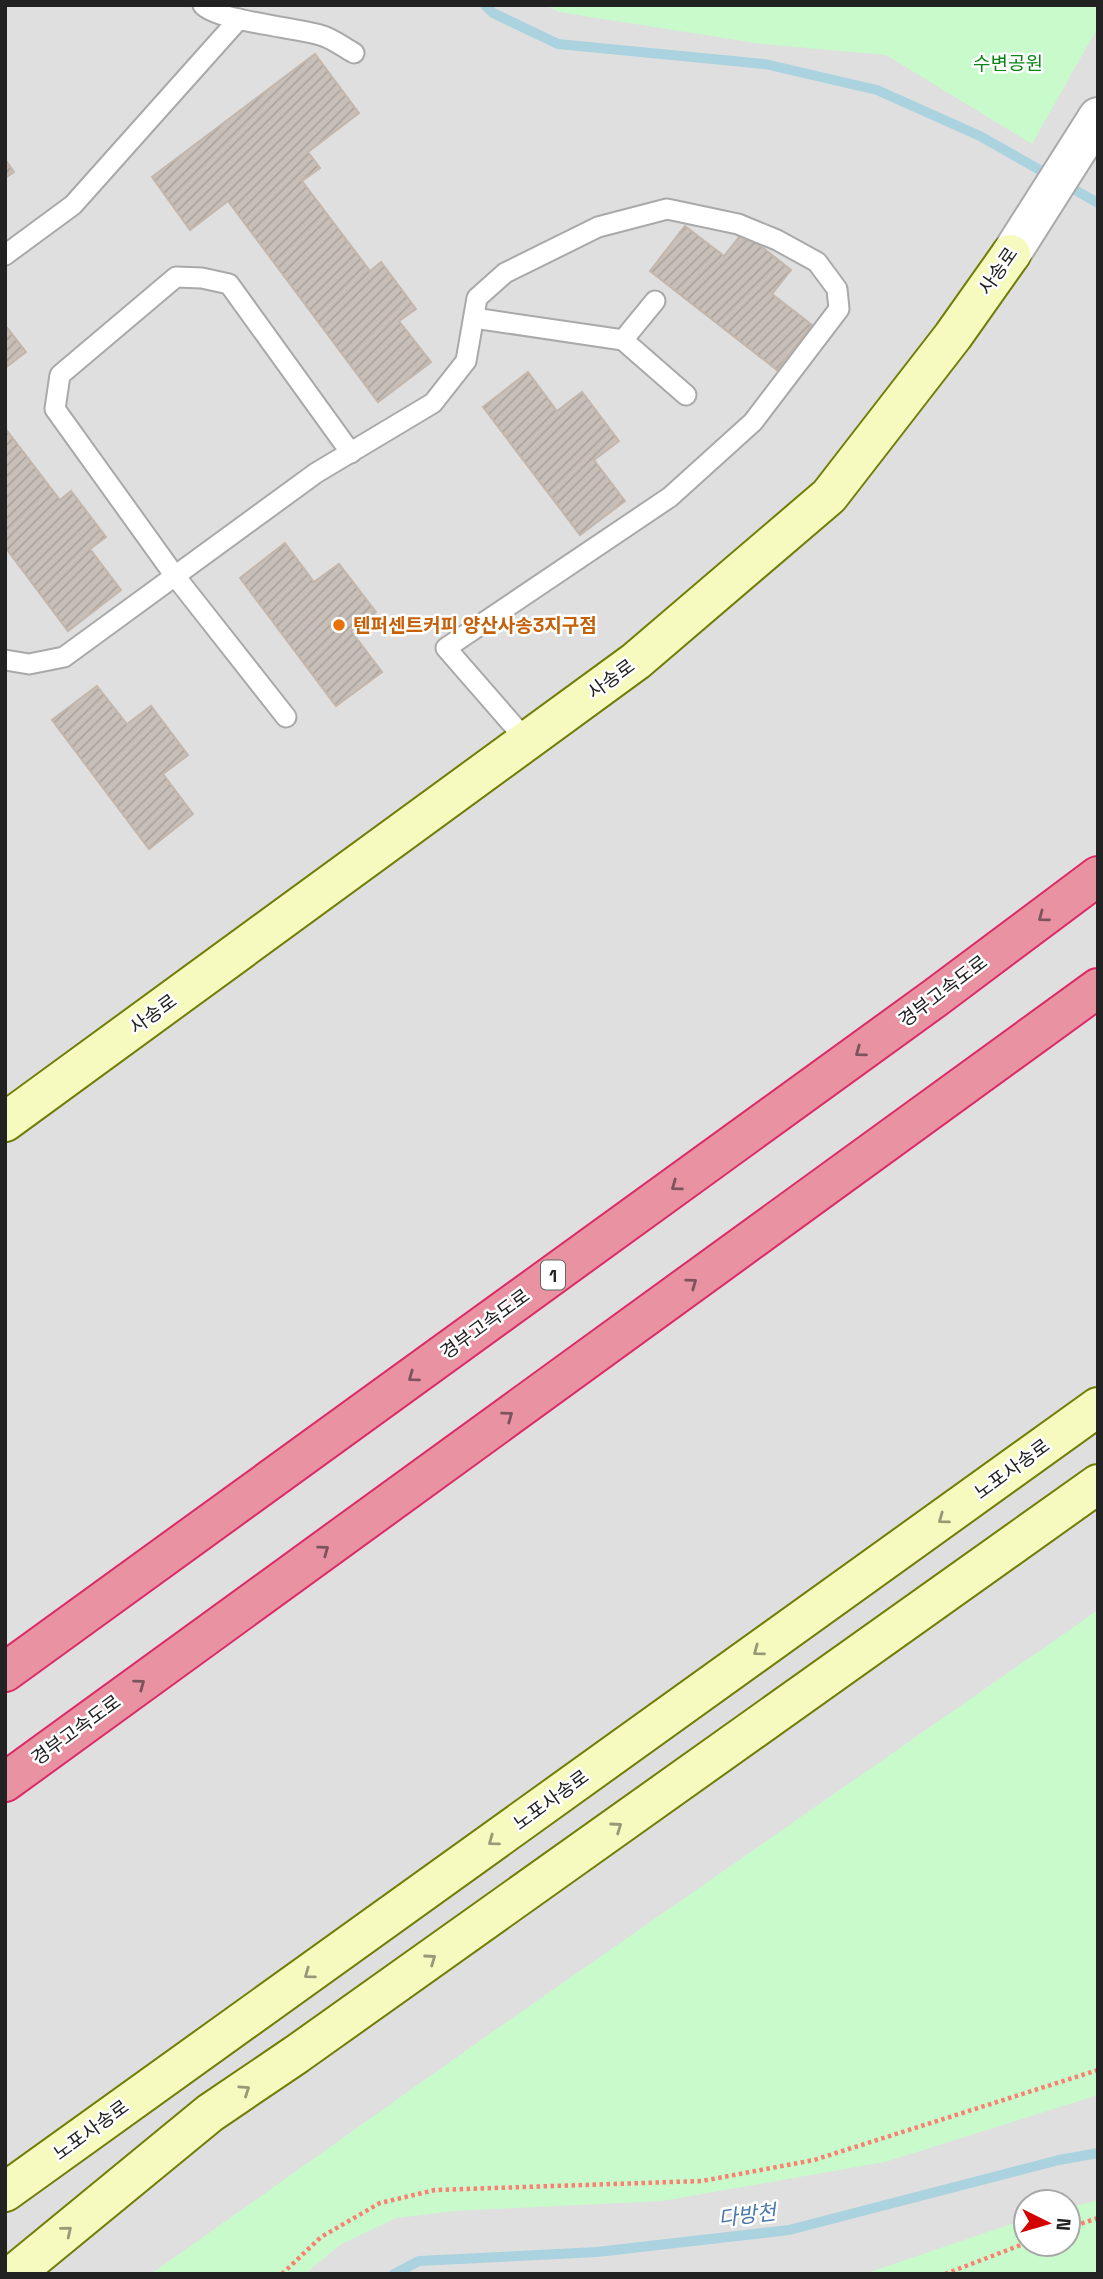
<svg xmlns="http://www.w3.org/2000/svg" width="1103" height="2279" font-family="'Space Grotesk','Noto Sans KR',sans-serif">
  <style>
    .residential { fill: #e0dfdf; fill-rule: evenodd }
    .park { fill: #c8facc }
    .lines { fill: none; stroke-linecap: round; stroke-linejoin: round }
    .stream { stroke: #aad3df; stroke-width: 10 }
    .building { fill: url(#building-hatch); stroke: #c4b6ab; stroke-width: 2 }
    .service-casing { stroke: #a9a9a9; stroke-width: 23 }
    .minor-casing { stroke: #a9a9a9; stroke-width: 42 }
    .secondary-casing { stroke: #707d05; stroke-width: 42 }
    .motorway-casing { stroke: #dc2a67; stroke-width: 42 }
    .path { stroke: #fa8072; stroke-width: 4.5; stroke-dasharray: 3.5 3.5; stroke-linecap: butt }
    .service { stroke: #fff; stroke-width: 19 }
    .minor { stroke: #fff; stroke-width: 38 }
    .secondary { stroke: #f7fabf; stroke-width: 38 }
    .motorway { stroke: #e892a2; stroke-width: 38 }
    .oneway { stroke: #7b545c }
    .oneway2 { stroke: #979978 }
    .food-dot { fill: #e8710a; stroke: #fff; stroke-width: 2.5 }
    .labels { text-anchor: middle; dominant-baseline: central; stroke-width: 5; stroke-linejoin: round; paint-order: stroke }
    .shield { fill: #fff; stroke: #646464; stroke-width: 2 }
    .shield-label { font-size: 18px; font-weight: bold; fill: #222 }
    .park-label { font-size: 19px; fill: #0c8416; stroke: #fff }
    .street-label { font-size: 19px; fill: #222; stroke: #fff }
    .food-label { font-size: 19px; font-weight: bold; fill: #c56008; stroke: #fff; text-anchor: start }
    .water-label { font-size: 21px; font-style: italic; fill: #4a7aab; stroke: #fff }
  </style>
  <defs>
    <pattern id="building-hatch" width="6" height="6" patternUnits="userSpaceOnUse" patternTransform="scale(1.75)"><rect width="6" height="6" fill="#c7bfb8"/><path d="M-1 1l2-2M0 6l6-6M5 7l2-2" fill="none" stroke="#aba49e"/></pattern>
  </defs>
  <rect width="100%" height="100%" fill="#f2efe9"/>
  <!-- residential -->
  <path class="residential" d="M5,5H1098V2274H5ZM1026,2202H1068V2244H1026Z"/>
  <!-- park -->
  <g class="park">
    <polygon points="545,5 1098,5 1098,27 1032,144 886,55 762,44 559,12"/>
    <polygon points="1098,1610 1098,2095 885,2162 662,2201 454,2211 396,2218 340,2245 305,2274 151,2274 488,2035"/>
    <polygon points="1098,2200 1098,2274 864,2274 1026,2219 1026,2244 1068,2244 1068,2208"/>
  </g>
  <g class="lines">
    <!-- stream -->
    <g class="stream">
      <polyline points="485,5 493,13 558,44 765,64 877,90 980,136 1098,203"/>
      <polyline points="394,2274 419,2261 597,2252 789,2230 1059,2160 1098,2153"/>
    </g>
  </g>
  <!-- building -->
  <g class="building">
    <polygon points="315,54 359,113 308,152 320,168 302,181 370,271 381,262 416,309 399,321 431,362 378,402 228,201 190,230 152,177"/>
    <polygon points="5,159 14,172 5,178"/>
    <polygon points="685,226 724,256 743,232 791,270 772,294 812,325 777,370 650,271"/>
    <polygon points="5,325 26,352 5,368"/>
    <polygon points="528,372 557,411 582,392 619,441 594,460 625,501 580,535 483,407"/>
    <polygon points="5,428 60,500 71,491 106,537 90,549 121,590 68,631 5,547"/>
    <polygon points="285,543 314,582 339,564 376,612 351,631 382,672 336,706 240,578"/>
    <polygon points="97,686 127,724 151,706 188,755 163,774 193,814 149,849 52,720"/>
  </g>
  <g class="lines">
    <!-- service casing -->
    <g class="service-casing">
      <g id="service">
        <path d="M203,5C214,20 297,28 320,35C332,38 343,47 354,53"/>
        <polyline points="5,255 73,205 239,19"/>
        <polyline points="474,318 623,340 686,395"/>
        <polyline points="623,340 655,301"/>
        <polyline points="5,660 29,664 64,657 316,473 433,403 466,361 477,298 505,273 598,227 667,209 738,224 777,240 817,262 837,289 839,309 753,422 670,497 446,648 527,741"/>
        <polyline points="286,717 175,576 55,409 60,375 176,277 202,278 229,284 351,453"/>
      </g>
    </g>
    <!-- minor casing -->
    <g class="minor-casing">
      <polyline id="minor" points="1011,254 1098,117"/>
    </g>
    <!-- secondary casing -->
    <g class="secondary-casing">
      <g id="secondary">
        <polyline points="5,1122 636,661 829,496 953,336 1011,254"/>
        <polyline points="5,2192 1098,1407"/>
        <polyline points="14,2274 210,2113 297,2054 1098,1484"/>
      </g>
    </g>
    <!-- motorway casing -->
    <g class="motorway-casing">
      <g id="motorway">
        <polyline points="5,1672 935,998 1098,876"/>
        <polyline points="5,1782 1098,988"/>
      </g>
    </g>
    <!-- path -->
    <g class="path">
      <polyline points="1068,2228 1098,2218"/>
      <polyline points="282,2274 321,2237 380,2203 435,2190 702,2181 814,2160 1098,2070"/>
      <polyline points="945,2274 1026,2243"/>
    </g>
    <!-- service -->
    <use href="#service" class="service"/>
    <!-- minor -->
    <use href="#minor" class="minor"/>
    <!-- secondary -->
    <use href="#secondary" class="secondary"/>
    <!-- motorway -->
    <use href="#motorway" class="motorway"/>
  </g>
  <!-- one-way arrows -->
  <defs><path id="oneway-chevron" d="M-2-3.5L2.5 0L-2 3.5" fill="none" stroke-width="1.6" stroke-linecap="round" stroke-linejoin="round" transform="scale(1.75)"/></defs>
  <g class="oneway">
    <use href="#oneway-chevron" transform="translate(1043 917) rotate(143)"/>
    <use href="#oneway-chevron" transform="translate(860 1052) rotate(144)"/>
    <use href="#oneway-chevron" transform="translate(676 1186) rotate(144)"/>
    <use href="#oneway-chevron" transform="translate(692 1283) rotate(-36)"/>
    <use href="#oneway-chevron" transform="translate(413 1377) rotate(144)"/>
    <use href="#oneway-chevron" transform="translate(508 1416) rotate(-36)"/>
    <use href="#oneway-chevron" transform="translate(324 1550) rotate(-36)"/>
    <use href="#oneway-chevron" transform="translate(140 1684) rotate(-36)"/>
  </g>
  <g class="oneway2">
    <use href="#oneway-chevron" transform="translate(943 1519) rotate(144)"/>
    <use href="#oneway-chevron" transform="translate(758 1651) rotate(144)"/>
    <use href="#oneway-chevron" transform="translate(617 1827) rotate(-35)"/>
    <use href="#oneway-chevron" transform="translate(493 1841) rotate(144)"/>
    <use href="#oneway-chevron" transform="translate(431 1959) rotate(-35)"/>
    <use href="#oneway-chevron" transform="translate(309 1974) rotate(144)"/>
    <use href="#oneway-chevron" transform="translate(245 2090) rotate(-34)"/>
    <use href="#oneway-chevron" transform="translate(67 2231) rotate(-39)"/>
  </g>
  <!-- markers -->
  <circle class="food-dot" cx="339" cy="625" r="7"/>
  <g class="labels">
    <!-- shield labels -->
    <rect class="shield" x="541" y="1260.5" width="24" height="29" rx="5"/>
    <g class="shield-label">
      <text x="553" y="1275">1</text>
    </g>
    <!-- park labels -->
    <g class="park-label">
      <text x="1008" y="63">수변공원</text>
    </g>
    <!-- street labels -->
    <g class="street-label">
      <text transform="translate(998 271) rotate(-55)">사송로</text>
      <text transform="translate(611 679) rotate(-36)">사송로</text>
      <text transform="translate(943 991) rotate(-37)">경부고속도로</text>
      <text transform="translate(153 1014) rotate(-36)">사송로</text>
      <text transform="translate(485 1324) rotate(-36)">경부고속도로</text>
      <text transform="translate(1012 1469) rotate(-36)">노포사송로</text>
      <text transform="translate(76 1730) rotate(-36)">경부고속도로</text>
      <text transform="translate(551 1800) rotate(-36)">노포사송로</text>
      <text transform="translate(91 2130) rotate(-36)">노포사송로</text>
    </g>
    <!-- food labels -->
    <g class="food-label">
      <text x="353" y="625">텐퍼센트커피 양산사송3지구점</text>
    </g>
    <!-- water labels -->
    <g class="water-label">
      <text transform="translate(747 2215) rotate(-7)">다방천</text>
    </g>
  </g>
  <!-- border -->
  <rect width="1103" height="2279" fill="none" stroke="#222222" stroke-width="14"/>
  <!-- north arrow -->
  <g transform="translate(1047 2223) rotate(95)"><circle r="33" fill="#ffffff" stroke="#a7a7a7" stroke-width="2"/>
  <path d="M0-5L12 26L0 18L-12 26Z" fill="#d40000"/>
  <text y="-10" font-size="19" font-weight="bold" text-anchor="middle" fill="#222222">N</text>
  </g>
</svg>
